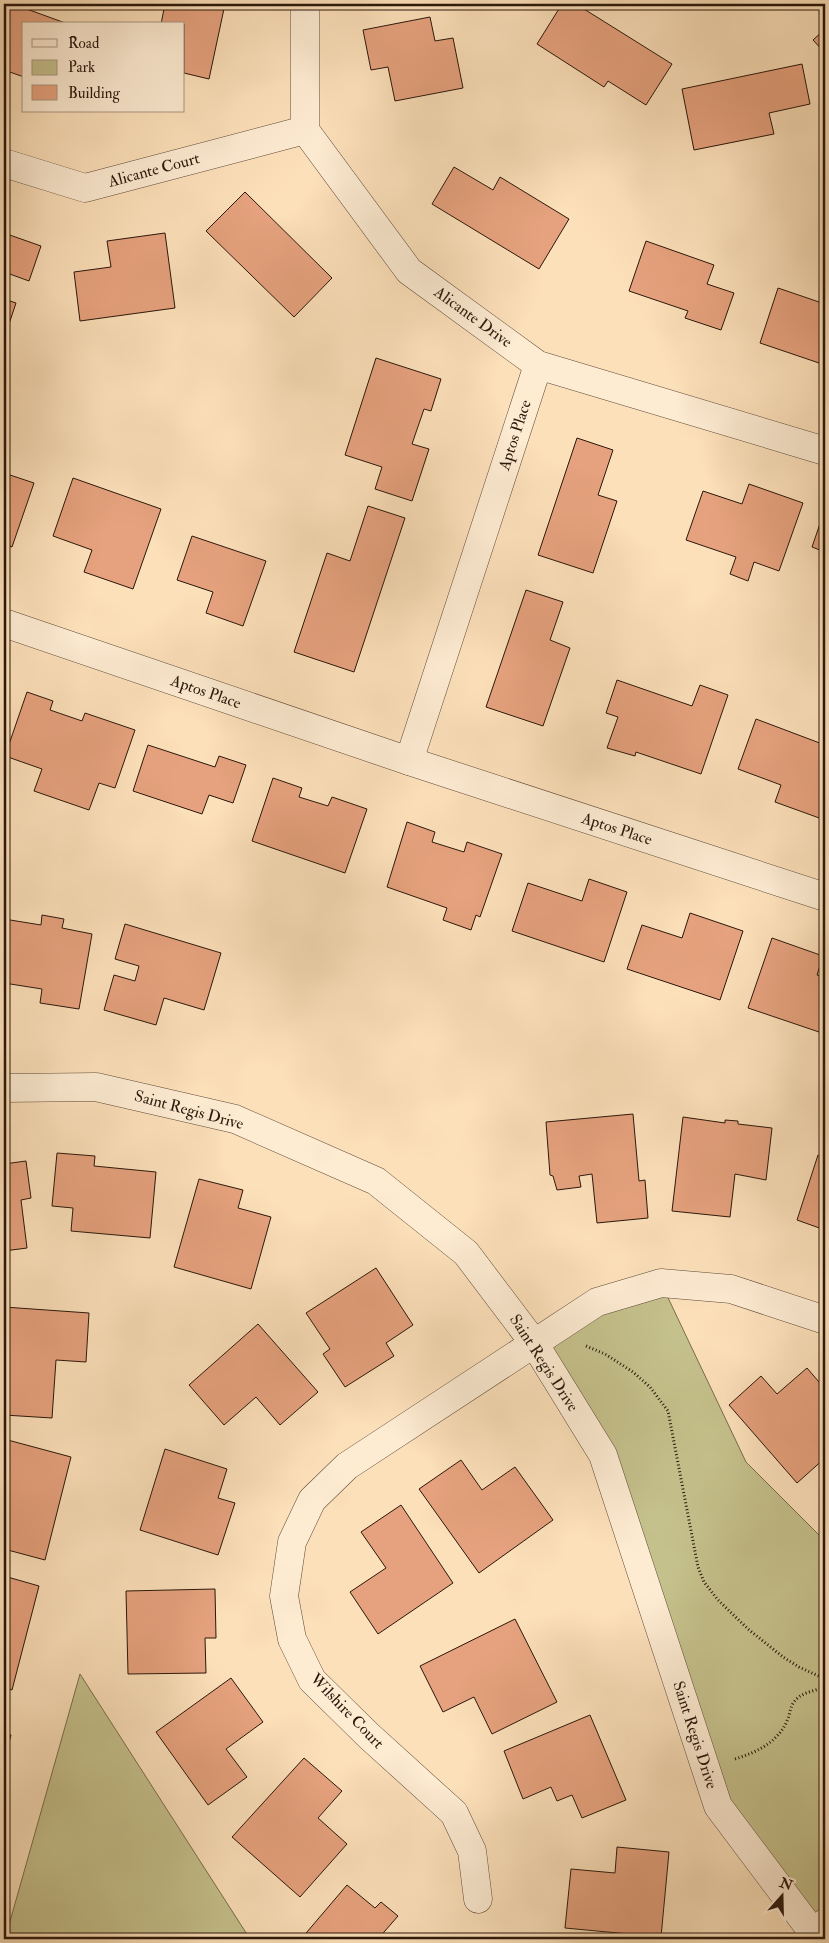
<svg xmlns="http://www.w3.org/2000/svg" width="829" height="1943" font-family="'IM FELL Double Pica',serif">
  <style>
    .green { fill: #c5c18c; stroke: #786c4c }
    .building { fill: #e6a27e; stroke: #2a170b }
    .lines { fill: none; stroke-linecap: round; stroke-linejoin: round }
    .minor-casing { stroke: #5e4937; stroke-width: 29 }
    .tertiary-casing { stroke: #5e4937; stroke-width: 29 }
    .path { stroke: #2a170b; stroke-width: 3; stroke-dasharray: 1 2.5; stroke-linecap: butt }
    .minor { stroke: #fdebd2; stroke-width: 28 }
    .tertiary { stroke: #fdebd2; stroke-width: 28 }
    .labels { text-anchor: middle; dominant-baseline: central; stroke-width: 4; stroke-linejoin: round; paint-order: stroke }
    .street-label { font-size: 16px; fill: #2a170b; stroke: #fdebd2 }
  </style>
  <rect width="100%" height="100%" fill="#fce0ba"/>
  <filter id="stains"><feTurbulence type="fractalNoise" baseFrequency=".004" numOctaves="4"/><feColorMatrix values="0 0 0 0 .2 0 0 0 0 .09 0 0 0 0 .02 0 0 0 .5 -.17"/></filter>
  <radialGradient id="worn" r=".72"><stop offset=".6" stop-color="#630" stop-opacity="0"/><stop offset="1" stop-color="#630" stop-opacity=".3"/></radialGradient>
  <!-- green -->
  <g class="green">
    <polygon points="661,1283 746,1462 825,1541 825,1923 814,1934 718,1806 603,1455 534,1343"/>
    <polygon points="80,1674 250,1939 5,1939"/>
  </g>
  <!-- building -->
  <g class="building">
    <polygon points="4,4 13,4 68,24 24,24 24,77 4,70"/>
    <polygon points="165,4 225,4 209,79 184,73 184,24 161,24"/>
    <polygon points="562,4 576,4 672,64 646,105 608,81 604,87 537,44"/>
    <polygon points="430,17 435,41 453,38 463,88 395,101 388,67 371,70 363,30"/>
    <polygon points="825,29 825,53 813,40"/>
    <polygon points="802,64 810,104 769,113 774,134 694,150 682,89"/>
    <polygon points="454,167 493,190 500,177 569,219 539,269 432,204"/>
    <polygon points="245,192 332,278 294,317 206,231"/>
    <polygon points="4,233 41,246 29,281 7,273 4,283"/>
    <polygon points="165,233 175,308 80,321 74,272 111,267 107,241"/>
    <polygon points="646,241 714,265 707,284 734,293 721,330 685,318 688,311 629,291"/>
    <polygon points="778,288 825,304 825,365 760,343"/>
    <polygon points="4,299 16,303 6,333 4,333"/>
    <polygon points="376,358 441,379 431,411 424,409 412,444 429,449 412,501 375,489 382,467 345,455"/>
    <polygon points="577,438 613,450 598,495 617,501 593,573 538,555"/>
    <polygon points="4,473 34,483 12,547 4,544"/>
    <polygon points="73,478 161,509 133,589 84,572 92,550 53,536"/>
    <polygon points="749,484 803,503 779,571 754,562 748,581 730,574 736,557 686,540 703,491 742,504"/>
    <polygon points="368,506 405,518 354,672 294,652 327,553 350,561"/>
    <polygon points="824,512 825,512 825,552 812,547"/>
    <polygon points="192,536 266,561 243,626 206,613 213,592 177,580"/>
    <polygon points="526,590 563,602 550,640 570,648 543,726 486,707"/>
    <polygon points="617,680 692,706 700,685 728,695 701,774 636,752 635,756 607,748 618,717 606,713"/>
    <polygon points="27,692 53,701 50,710 82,721 85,713 135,730 115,788 99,783 89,810 34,791 42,769 5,756"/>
    <polygon points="756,719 825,745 825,810 822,819 775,802 781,785 738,769"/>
    <polygon points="148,745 215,767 219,756 246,765 233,803 209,795 202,814 133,791"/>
    <polygon points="273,778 302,788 299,797 328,806 332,797 367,809 345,873 252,841"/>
    <polygon points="407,822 435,832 432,842 464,852 467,842 502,854 480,917 476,915 471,930 443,920 447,908 387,887"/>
    <polygon points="589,879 627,892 604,962 512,931 528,883 582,901"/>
    <polygon points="690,913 743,931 720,1000 627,969 642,925 682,938"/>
    <polygon points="42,915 64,919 62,928 92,934 79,1009 40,1003 42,989 4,983 4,919 41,925"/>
    <polygon points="125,924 221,953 204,1010 164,998 156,1025 104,1010 114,975 135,981 139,966 115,959"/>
    <polygon points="772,938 823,956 817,975 825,978 825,1034 748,1008"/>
    <polygon points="633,1114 639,1181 645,1180 648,1218 597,1223 592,1174 579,1176 581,1187 557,1190 553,1176 550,1175 546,1122"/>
    <polygon points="683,1117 725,1123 725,1120 738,1121 738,1124 772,1128 766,1180 735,1174 730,1217 672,1211"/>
    <polygon points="57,1153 95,1156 94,1166 156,1172 150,1238 71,1231 73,1208 52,1206"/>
    <polygon points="818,1155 825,1158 825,1230 797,1220"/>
    <polygon points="26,1161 31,1198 21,1200 27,1248 4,1251 4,1164"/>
    <polygon points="199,1179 243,1190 238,1208 271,1217 251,1289 174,1267"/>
    <polygon points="376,1268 413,1325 386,1343 394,1356 345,1387 323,1354 330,1349 306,1313"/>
    <polygon points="4,1307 89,1313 86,1362 56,1360 52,1418 4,1415"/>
    <polygon points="258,1324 318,1392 280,1425 256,1397 224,1425 189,1385"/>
    <polygon points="807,1368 825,1389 825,1440 819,1446 825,1453 825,1458 797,1483 729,1405 761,1376 777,1394"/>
    <polygon points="4,1439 71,1457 45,1560 4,1549 4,1495 7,1482 4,1481"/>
    <polygon points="165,1449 227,1469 218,1498 235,1503 218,1555 140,1530"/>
    <polygon points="461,1460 482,1490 515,1467 553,1520 479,1573 419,1489"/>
    <polygon points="401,1505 453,1583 378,1634 350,1592 386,1568 361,1532"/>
    <polygon points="4,1576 39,1586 12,1690 4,1687"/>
    <polygon points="215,1589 216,1638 205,1638 206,1673 128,1674 126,1591"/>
    <polygon points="515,1619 557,1702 492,1734 474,1697 443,1712 420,1666"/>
    <polygon points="231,1678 263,1722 226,1749 247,1777 208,1805 156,1732"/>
    <polygon points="590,1715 626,1800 582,1818 572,1795 557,1801 551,1787 523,1799 504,1751"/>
    <polygon points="4,1733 11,1735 4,1760"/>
    <polygon points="304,1758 342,1791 318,1818 347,1844 300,1897 232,1837"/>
    <polygon points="617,1847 669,1852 661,1937 565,1928 571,1869 615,1873"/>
    <polygon points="347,1885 375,1908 381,1902 398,1916 378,1939 301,1939"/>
  </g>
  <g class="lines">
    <!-- minor casing -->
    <g class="minor-casing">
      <g id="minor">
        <polyline points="305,4 305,130 409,271 538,365 825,451"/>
        <polyline points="4,163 85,188 305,130"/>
        <polyline points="4,623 409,761 825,897"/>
        <polyline points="409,761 538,365"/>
        <polyline points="4,1088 96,1087 235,1119 376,1181 466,1253 534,1343 603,1455 718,1806 814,1934"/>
        <polyline points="478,1899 472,1851 454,1813 369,1736 312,1680 292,1639 284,1596 292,1542 312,1500 347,1466 597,1302 661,1283 731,1289 825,1320"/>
      </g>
    </g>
    <!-- tertiary casing -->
    <g class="tertiary-casing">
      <polyline id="tertiary" points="807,1939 825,1923"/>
    </g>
    <!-- path -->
    <g class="path">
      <polyline points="586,1346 605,1354 633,1372 650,1387 668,1411 698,1567 704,1582 718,1600 748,1629 783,1657 799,1667 825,1679"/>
      <path d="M735,1759C757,1752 777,1743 787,1721C790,1715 790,1707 794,1702C801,1692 815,1691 825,1687"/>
    </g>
    <!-- minor -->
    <use href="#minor" class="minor"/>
    <!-- tertiary -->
    <use href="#tertiary" class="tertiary"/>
  </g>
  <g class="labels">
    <!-- street labels -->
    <g class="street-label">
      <text transform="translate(154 170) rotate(-15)">Alicante Court</text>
      <text transform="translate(473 317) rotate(36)">Alicante Drive</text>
      <text transform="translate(515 435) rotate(-72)">Aptos Place</text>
      <text transform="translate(206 692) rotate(19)">Aptos Place</text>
      <text transform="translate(617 829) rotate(18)">Aptos Place</text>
      <text transform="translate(189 1110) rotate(15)">Saint Regis Drive</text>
      <text transform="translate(544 1363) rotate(57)">Saint Regis Drive</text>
      <text transform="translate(347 1711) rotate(46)">Wilshire Court</text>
      <text transform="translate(695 1735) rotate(72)">Saint Regis Drive</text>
    </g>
  </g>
  <!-- margin -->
  <rect width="829" height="1943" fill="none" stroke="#fce0ba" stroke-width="20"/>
  <rect x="5" y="5" width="819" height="1933" fill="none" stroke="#2a170b" stroke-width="2.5"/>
  <rect x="10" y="10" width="809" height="1923" fill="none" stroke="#2a170b"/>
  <!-- legend -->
  <rect x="22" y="22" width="162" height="90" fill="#fdebd2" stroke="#a99682"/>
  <rect x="32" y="39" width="25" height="8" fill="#fdebd2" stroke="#a99682"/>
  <text x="68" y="48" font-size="15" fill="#2a170b">Road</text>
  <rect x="32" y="60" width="25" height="15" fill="#c5c18c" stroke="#a99682"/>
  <text x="68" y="72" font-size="15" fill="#2a170b">Park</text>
  <rect x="32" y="85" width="25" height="15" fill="#e6a27e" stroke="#a99682"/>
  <text x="68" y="98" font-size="15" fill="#2a170b">Building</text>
  <!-- north arrow -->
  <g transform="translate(782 1896) rotate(20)" stroke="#fdebd2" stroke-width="4" paint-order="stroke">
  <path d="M0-4L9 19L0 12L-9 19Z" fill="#2a170b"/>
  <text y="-8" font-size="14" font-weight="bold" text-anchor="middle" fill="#2a170b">N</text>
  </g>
  <rect width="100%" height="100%" filter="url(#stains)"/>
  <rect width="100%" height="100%" fill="url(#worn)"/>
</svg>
